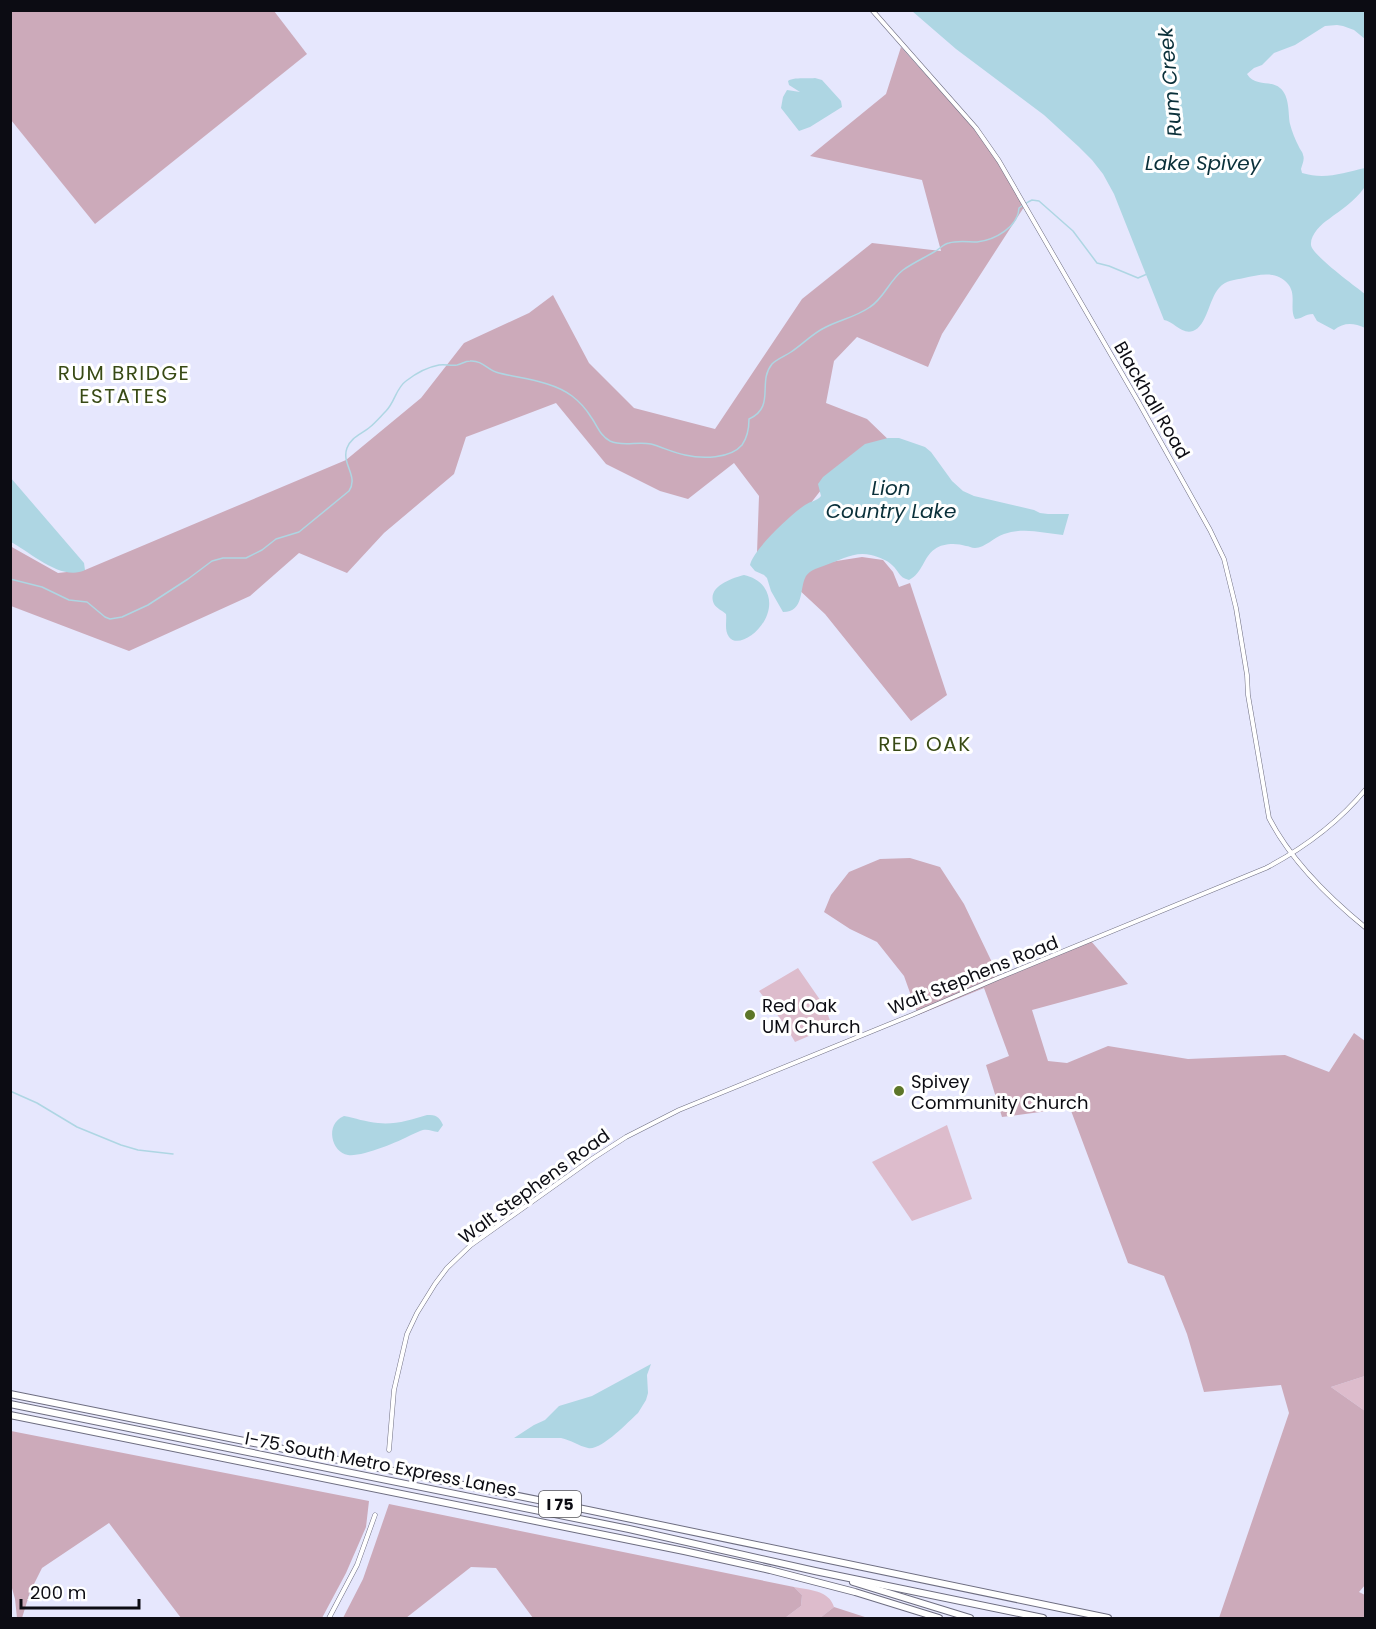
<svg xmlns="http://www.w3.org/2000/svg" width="1376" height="1629" font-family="Poppins,sans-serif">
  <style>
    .green { fill: #ddbccc }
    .forest { fill: #ccaaba }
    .water { fill: #aed6e3 }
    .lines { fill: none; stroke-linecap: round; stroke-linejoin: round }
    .stream { stroke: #aed6e3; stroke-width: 1.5 }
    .minor-casing { stroke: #6e6e81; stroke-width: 5 }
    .highway-casing { stroke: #6e6e81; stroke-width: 8 }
    .minor { stroke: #fff; stroke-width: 4 }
    .highway { stroke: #fff; stroke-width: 6 }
    .poi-dot { fill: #5d7629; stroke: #fff; stroke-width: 2 }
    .labels { text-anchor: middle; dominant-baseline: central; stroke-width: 6; stroke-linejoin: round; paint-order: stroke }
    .shield { fill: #fff; stroke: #55555a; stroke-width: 1.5 }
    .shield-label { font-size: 16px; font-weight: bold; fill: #0c0c13 }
    .street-label { font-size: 18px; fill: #0c0c13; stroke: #fff }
    .poi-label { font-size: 18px; fill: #0c0c13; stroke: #fff; text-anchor: start }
    .water-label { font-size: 20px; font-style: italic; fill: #0a303a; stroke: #fff }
    .neighbourhood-label { font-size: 20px; letter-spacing: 1.5px; fill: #384a15; stroke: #fff }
  </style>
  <rect width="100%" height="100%" fill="#e6e7fd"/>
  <!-- green -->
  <g class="green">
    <polygon points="798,968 825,1007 832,1026 795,1042 785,1025 759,991"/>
    <polygon points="947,1125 972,1199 912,1221 872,1162"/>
    <polygon points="1365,1376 1365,1411 1331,1387"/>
    <path d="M794,1587C809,1590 829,1590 834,1607L820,1618H785L801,1606L802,1595Z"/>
  </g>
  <!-- forest -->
  <g class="forest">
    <polygon points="10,11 274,11 307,54 95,224 11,120"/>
    <polygon points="901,47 978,133 1000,165 1024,207 942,334 928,367 857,337 834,361 826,403 867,419 894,445 821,490 793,526 757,553 759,496 734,463 688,499 660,491 606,464 556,403 466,437 454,474 384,533 347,573 299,553 250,596 129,651 11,606 10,546 58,573 85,570 346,460 421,398 464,343 529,313 553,295 589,363 634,408 715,429 802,299 872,243 941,251 922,180 810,156 886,94"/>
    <polygon points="862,557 883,560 893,572 899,587 910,583 947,695 911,721 825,614 796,587 811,565"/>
    <polygon points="910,858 940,867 964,904 1000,979 1091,941 1128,984 1032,1010 1048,1061 1067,1063 1108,1046 1188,1059 1285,1055 1329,1072 1354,1033 1365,1041 1365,1376 1331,1387 1365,1411 1366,1584 1359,1592 1365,1595 1365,1618 1219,1618 1289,1413 1281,1385 1204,1392 1187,1334 1164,1276 1128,1263 1070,1108 1002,1117 986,1065 1009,1056 984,988 918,1015 904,976 877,942 850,929 824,912 831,895 849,872 880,859"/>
    <polygon points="11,1431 369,1501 366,1527 346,1573 322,1618 181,1618 109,1523 42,1568 30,1592 22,1618 17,1618 15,1599 10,1581"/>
    <polygon points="389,1504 794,1587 802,1595 801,1606 785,1618 533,1618 496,1568 471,1567 406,1618 343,1618 363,1579"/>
    <polygon points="834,1607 868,1618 820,1618"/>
  </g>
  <!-- water -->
  <g class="water">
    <path d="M912,11H1365V39L1354,30L1343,26L1337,25L1325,26L1295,45L1274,53L1262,65L1254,68L1247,74C1255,87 1271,80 1280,88C1290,96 1288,114 1290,124C1292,132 1295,139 1299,147C1300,150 1303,152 1303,155C1305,159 1302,165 1301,169L1302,173C1325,180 1343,173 1365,168V186L1364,188C1354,202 1342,209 1329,219C1321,224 1310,235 1311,245C1312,255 1355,286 1365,294V328C1354,323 1344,322 1334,330L1317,321L1313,314C1305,314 1302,319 1295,319C1289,308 1297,295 1288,284C1276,270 1259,275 1244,278C1235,280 1226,280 1219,288C1209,299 1207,326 1193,331C1182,335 1173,321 1164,320L1114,194L1103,174L1092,160L1079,147L1044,115L956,49Z"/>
    <path d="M815,78L822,80L841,101L842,107L810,127L799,131L781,108L783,97L787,90L800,92L789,85L788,81C793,77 807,79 815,78Z"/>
    <path d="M888,438H899L925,447L931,452L952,481L963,491L974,496L1034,510L1040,513L1048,514H1069L1063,535C1043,533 1024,527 1004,534C994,537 985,548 975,548C971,548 969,546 966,546C957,543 943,543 935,549C923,557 923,573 909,580C898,577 900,572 892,565C887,560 879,557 871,555C854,551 841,560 826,565C819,568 811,569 806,576C799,588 805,612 783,612L771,591L767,578L764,575L755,571L750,565C753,550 791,514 805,505C811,501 817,501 821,496L818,484L823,477L865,444Z"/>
    <path d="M10,477L84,563L85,570C62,582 30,552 11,542Z"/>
    <path d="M744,575C752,577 759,580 764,587C784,616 741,653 729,637C724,630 727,621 726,614C722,610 717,609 714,604C706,587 732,578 744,575Z"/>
    <path d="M427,1115C436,1115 439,1116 443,1125L438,1132C432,1131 426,1128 420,1131C417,1132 414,1134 411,1135C398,1142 362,1157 348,1155C332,1153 324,1124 344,1116C355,1118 366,1122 378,1123C394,1125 411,1120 427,1115Z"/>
    <path d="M651,1364L647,1375L648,1393L646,1400L638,1413C628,1422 601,1451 588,1448C579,1446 571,1440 561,1438H514L534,1425L545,1420L559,1406L592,1396Z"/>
  </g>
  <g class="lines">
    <!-- stream -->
    <g class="stream">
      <path d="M10,579L42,587L69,600L87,602L105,617L110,619L122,617L148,605L188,579L212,561L223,558H246L262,550L276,539L299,532L349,491C359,476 341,464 347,448C351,437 362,434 370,427C376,422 381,416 386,411C395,402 396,388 406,381C415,374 428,367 439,365C445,364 451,366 457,365C462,364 465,361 470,361C483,360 488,371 499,373C523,379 552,381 572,396C580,402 586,409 591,417C597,425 600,436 610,441C623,447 637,441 651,444C662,447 674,453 685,455C702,459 730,459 742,445C747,438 749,428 749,419C776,407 757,382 772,364C777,359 785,356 791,352C803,344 812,334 824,328C839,320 856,317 870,307C884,298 889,281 903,270C913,263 924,258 934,252C940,249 943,244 949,243C958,240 968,242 977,242C995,240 1018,227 1019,208L1028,202L1032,200L1039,201L1073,231L1097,263L1109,266L1138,278L1147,274"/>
      <polyline points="10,1091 37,1103 77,1127 121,1145 138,1150 173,1154"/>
    </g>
    <!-- minor casing -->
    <g class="minor-casing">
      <g id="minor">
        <path d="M872,10L976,128L999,161L1139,403L1210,530L1224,559L1236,608L1247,675L1248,695L1269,818C1291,861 1328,897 1366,928"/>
        <path d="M389,1450L394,1390L407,1334L417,1313L435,1284L447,1268L471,1245L592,1159L626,1137L679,1110L912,1015L998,978L1266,868C1304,848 1339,822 1366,789"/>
        <polyline points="329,1618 357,1565 375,1515"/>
      </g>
    </g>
    <!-- highway casing -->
    <g class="highway-casing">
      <g id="highway">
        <polyline points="10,1394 588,1510 1108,1618"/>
        <polyline points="10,1404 629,1529 815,1571 1043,1618"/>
        <polyline points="10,1415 684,1551 770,1570 855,1592 939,1618"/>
        <polyline points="853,1582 970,1618"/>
      </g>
    </g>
    <!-- minor -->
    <use href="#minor" class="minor"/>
    <!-- highway -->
    <use href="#highway" class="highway"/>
  </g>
  <!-- markers -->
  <g class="poi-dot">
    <circle cx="750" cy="1015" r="6"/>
    <circle cx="899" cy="1091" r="6"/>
  </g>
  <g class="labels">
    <!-- shield labels -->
    <rect class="shield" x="539" y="1491" width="42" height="26" rx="4.5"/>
    <g class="shield-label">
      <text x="560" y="1504">I 75</text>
    </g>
    <!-- street labels -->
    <g class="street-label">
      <text transform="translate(1152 400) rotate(60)">Blackhall Road</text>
      <text transform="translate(973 975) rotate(-22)">Walt Stephens Road</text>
      <text transform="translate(534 1186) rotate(-36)">Walt Stephens Road</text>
      <text transform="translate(381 1464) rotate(11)">I-75 South Metro Express Lanes</text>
    </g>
    <!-- poi labels -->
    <g class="poi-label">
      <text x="762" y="1005">Red Oak<tspan x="762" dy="21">UM Church</tspan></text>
      <text x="911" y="1081">Spivey<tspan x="911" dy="21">Community Church</tspan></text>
    </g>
    <!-- water labels -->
    <g class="water-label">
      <text transform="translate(1170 82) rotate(-95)">Rum Creek</text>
      <text x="1203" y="163">Lake Spivey</text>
      <text x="891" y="488">Lion<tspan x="891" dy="23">Country Lake</tspan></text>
    </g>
    <!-- neighbourhood labels -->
    <g class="neighbourhood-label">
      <text x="124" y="373">RUM BRIDGE<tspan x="124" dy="23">ESTATES</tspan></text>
      <text x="925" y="744">RED OAK</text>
    </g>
  </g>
  <!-- border -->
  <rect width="1376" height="1629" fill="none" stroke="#0c0c13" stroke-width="24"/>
  <!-- scale -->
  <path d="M21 1599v9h118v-9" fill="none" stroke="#0c0c13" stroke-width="3"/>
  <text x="30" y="1599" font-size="18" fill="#0c0c13" stroke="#ffffff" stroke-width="4.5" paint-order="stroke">200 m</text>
</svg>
